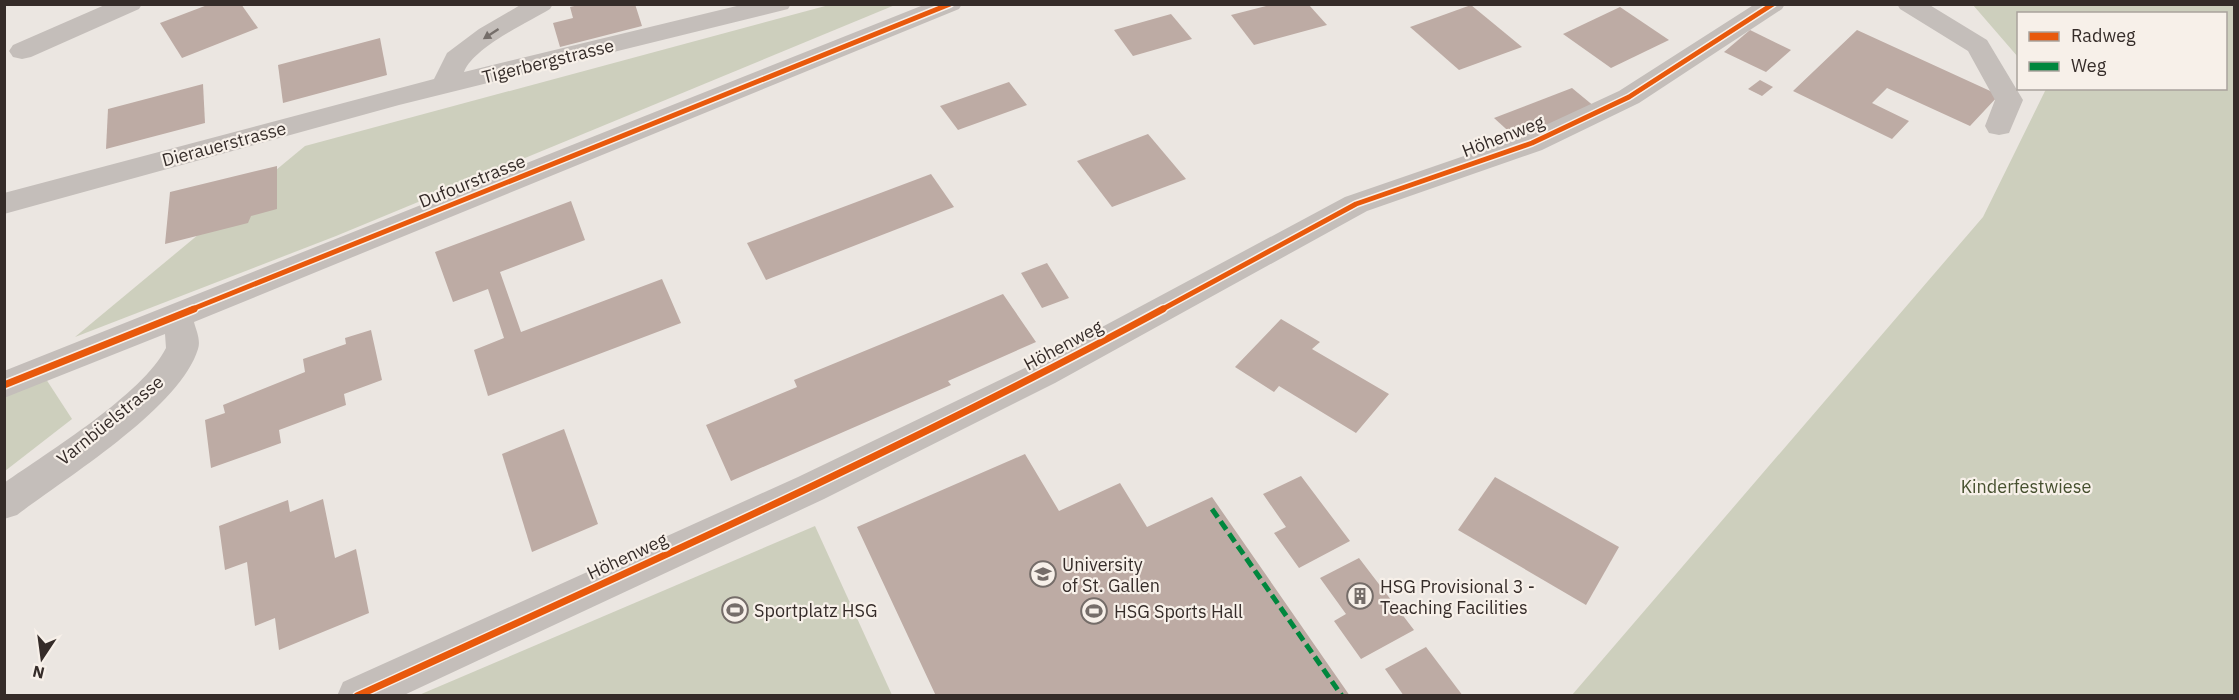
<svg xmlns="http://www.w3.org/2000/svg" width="2239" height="700" font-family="'IBM Plex Sans',sans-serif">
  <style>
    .green { fill: #cdcfbd }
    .building { fill: #bdaba4 }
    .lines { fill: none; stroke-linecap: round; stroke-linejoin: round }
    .minor { fill: #c4beba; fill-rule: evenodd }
    .quiet { stroke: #00873e; stroke-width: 5; stroke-dasharray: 10 5; stroke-linecap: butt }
    .cycleway-far1-casing { stroke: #f7f0e9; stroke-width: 8 }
    .cycleway-casing { stroke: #f7f0e9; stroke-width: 10 }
    .cycleway-far1 { stroke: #e8590c; stroke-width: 5 }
    .cycleway { stroke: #e8590c; stroke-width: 7 }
    .oneway { fill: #756e6a }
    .labels { text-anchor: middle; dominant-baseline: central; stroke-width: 4.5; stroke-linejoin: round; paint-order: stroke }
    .street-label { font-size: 18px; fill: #352c29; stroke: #f7f0e9 }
    .park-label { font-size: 18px; fill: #46502f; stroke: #f7f0e9 }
    .poi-label { font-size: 18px; fill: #352c29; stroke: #f7f0e9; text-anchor: start }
  </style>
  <rect width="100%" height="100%" fill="#ebe6e1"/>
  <!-- green -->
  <g class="green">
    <polygon points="829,5 895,5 336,236 75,337 305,146"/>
    <polygon points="1973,5 2234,5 2234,695 1572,695 1983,217 2046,89 2226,88 2226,14 2018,14 2018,57"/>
    <polygon points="44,376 72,419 5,471 5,394"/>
    <polygon points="815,526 892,695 419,695"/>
  </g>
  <!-- building -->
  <g class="building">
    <polygon points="210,4 241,4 258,28 182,58 160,23"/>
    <polygon points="583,4 635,4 642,26 560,47 553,23 573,18 570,7"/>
    <polygon points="1270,5 1309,5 1327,25 1254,45 1231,15"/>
    <polygon points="1471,5 1522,47 1459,70 1410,27"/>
    <polygon points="1620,7 1669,40 1611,68 1563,34"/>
    <polygon points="1171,14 1192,39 1133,56 1114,30"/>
    <polygon points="1750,30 1791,50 1766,72 1724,52"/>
    <polygon points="1857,30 1999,95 1970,126 1887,88 1872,103 1909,121 1892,139 1793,91"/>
    <polygon points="380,38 387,75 283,103 278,65"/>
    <polygon points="1760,80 1773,87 1762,96 1748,89"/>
    <polygon points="1009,82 1027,105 958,130 940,106"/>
    <polygon points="203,84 205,123 106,149 108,109"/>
    <polygon points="1572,88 1595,107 1516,138 1494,118"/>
    <polygon points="1148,134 1186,179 1112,207 1077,161"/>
    <polygon points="277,166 277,209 251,216 248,223 165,244 170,192"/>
    <polygon points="931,174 954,207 766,280 747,243"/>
    <polygon points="571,201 585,240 500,272 521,332 662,279 681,323 488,396 474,350 504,338 488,289 453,302 435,252"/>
    <polygon points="1047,263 1069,298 1042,308 1021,273"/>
    <polygon points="1003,294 1036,342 948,381 951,385 731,481 706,425 797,387 794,380"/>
    <polygon points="1281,319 1320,342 1312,349 1389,394 1356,433 1279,386 1274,392 1235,367"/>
    <polygon points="371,330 382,380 344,394 346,405 279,430 281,443 211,468 205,420 225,413 223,405 305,372 303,359 346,344 345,338"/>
    <polygon points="564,429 598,524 532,552 502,454"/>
    <polygon points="1025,454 1059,511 1120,483 1147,527 1212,497 1350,696 936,696 857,527"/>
    <polygon points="1301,476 1350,541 1299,568 1274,533 1286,527 1263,494"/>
    <polygon points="1495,477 1619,547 1586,605 1458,530"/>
    <polygon points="323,499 335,558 356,549 369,613 279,650 275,618 255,626 247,562 225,570 219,526 288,500 290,512"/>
    <polygon points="1359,558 1414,630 1361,659 1334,621 1346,614 1320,578"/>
    <polygon points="1426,647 1463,696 1404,696 1385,669"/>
  </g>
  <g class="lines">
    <!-- minor -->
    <g class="minor">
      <polygon points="107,4 142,4 139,9 31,57 22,59 13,57 9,51 13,45"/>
      <path d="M522,4H553L550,9C527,23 474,47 464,72L745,4H791L788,9L399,105L4,214V193L434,79L447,53L479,29Z"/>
      <path d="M926,4H962L959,9L194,322C196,330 201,340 198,349C180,408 67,477 17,515L4,519V483C48,452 143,394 166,348L165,334L4,398V371Z"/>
      <polygon points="1755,4 1785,4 1782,9 1639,103 1542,150 1367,211 1055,383 824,499 402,696 337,696 343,682 798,477 1031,365 1345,197 1522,136 1619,91"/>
      <polygon points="1897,4 1928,4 1987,40 2023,100 2009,133 1999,135 1989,133 1985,126 1995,100 1968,51 1900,9"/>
    </g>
    <!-- quiet -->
    <polyline class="quiet" points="1212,509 1342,696"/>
    <!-- cycleway-far1 casing -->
    <g class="cycleway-far1-casing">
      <g id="cycleway-far1">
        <polyline points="190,310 950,4"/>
        <polyline points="1161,310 1356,204 1532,143 1629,97 1773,4"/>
      </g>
    </g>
    <!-- cycleway casing -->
    <g class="cycleway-casing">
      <g id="cycleway">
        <polyline points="4,385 194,309"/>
        <path d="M357,696C628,572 901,451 1163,309"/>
      </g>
    </g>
    <!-- cycleway-far1 -->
    <use href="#cycleway-far1" class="cycleway-far1"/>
    <!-- cycleway -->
    <use href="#cycleway" class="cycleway"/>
  </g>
  <!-- one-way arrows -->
  <defs><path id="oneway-solid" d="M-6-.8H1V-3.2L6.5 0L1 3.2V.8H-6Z" transform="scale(1.5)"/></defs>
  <use class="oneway" href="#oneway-solid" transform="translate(491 34) rotate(147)"/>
  <!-- icons -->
  <defs>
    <g id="university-ring" transform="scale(1.35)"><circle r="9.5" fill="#f7f0e9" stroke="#756d69" stroke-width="1.5"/><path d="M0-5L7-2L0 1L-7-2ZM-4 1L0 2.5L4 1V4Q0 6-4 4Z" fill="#756d69"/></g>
    <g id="building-ring" transform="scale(1.35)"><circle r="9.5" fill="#f7f0e9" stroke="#756d69" stroke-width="1.5"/><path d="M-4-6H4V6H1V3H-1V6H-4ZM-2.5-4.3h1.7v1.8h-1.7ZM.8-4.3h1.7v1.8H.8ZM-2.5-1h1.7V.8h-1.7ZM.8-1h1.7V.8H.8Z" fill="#756d69"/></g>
    <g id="stadium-ring" transform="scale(1.35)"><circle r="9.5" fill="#f7f0e9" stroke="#756d69" stroke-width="1.5"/><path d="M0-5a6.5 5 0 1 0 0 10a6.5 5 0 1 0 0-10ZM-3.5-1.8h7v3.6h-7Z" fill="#756d69"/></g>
  </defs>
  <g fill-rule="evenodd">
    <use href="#university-ring" x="1043" y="574"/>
    <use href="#building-ring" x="1360" y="596"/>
    <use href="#stadium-ring" x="735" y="610"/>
    <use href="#stadium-ring" x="1094" y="611"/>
  </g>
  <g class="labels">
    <!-- street labels -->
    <g class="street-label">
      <text transform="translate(548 61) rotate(-14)">Tigerbergstrasse</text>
      <text transform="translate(1503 136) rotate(-21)">Höhenweg</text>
      <text transform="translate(224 144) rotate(-15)">Dierauerstrasse</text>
      <text transform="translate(472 181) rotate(-22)">Dufourstrasse</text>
      <text transform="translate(1063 345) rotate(-28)">Höhenweg</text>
      <text transform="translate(110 420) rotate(-39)">Varnbüelstrasse</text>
      <text transform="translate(627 556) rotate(-25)">Höhenweg</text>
    </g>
    <!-- park labels -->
    <g class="park-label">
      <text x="2026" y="486">Kinderfestwiese</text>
    </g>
    <!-- poi labels -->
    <g class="poi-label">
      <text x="1062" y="564">University<tspan x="1062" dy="21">of St. Gallen</tspan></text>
      <text x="1380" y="586">HSG Provisional 3 -<tspan x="1380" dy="21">Teaching Facilities</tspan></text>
      <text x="754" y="610">Sportplatz HSG</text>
      <text x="1114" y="611">HSG Sports Hall</text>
    </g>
  </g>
  <!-- border -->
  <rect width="2239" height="700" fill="none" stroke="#352c29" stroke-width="12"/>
  <!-- legend -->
  <rect x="2017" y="12" width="210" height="78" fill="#f7f0e9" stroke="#a9a29c" stroke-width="1.5"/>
  <rect x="2029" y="32" width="30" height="9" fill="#e8590c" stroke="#a9a29c" stroke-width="1.5"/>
  <text x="2071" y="42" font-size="18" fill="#352c29">Radweg</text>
  <rect x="2029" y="62" width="30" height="9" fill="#00873e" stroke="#a9a29c" stroke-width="1.5"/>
  <text x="2071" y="72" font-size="18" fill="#352c29">Weg</text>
  <!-- north arrow -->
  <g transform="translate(42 658) rotate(193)" stroke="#f7f0e9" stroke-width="4.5" paint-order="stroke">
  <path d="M0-4.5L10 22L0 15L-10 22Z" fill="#352c29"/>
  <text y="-9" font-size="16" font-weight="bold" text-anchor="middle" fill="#352c29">N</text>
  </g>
</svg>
